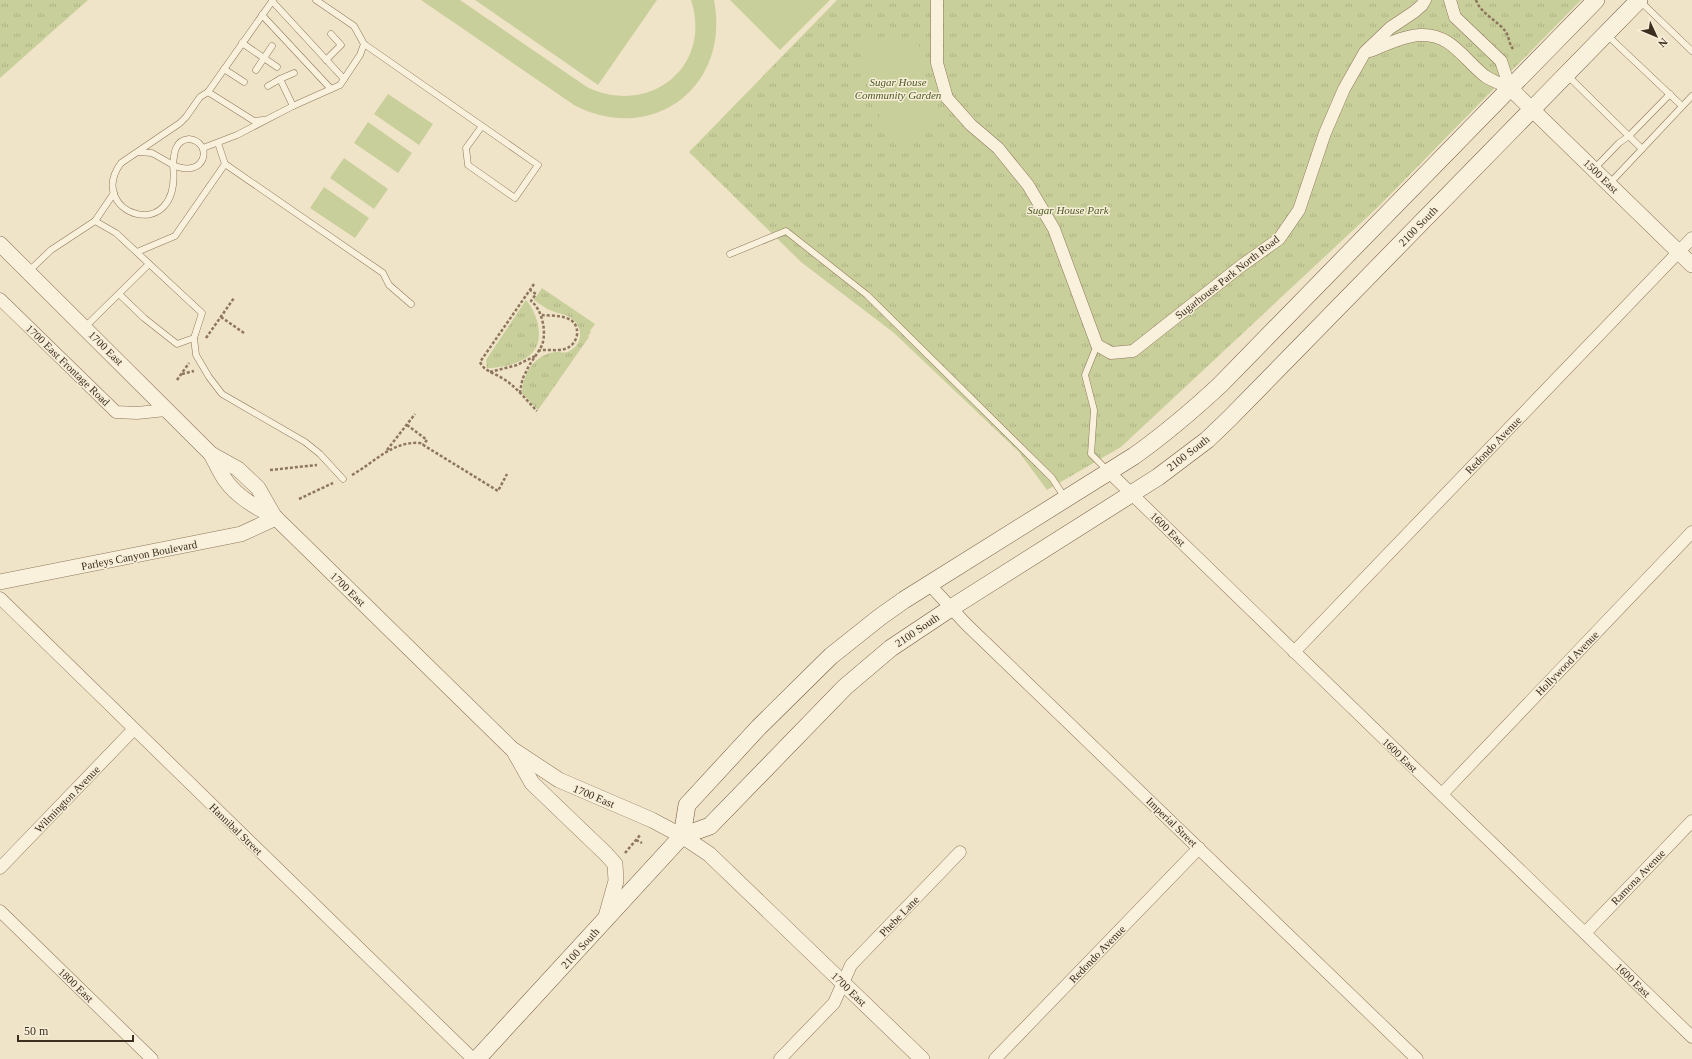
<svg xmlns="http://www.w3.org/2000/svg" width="1692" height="1059" font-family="Georgia,serif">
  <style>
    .grass { fill: url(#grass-tufts) }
    .garden { fill: #c9cf9b }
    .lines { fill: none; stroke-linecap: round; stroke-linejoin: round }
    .service-casing { stroke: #8d765c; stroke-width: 7 }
    .minor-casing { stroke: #8d765c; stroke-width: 13 }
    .tertiary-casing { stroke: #8d765c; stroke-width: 16 }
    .secondary-casing { stroke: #6f573f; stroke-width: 18 }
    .path { stroke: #8d765c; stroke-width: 2.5; stroke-dasharray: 3 2; stroke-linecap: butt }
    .service { stroke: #faf1dc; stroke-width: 6 }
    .minor { stroke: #faf1dc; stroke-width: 12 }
    .tertiary { stroke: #faf1dc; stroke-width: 15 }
    .secondary { stroke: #faf1dc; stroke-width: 17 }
    .labels { text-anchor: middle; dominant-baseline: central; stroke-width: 3; stroke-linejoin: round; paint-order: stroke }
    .park-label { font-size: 11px; font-style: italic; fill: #4d5a26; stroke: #f7eed8 }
    .street-label { font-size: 11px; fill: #3d2e20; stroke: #f7eed8 }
  </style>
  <defs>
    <pattern id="grass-tufts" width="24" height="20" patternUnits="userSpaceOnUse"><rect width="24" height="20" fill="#c9cf9b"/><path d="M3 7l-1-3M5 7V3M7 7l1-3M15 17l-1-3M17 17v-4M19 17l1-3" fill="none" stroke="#aeb285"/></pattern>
  </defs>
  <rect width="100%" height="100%" fill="#f0e4c8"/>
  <!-- grass -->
  <g class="grass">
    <polygon points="0,0 88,0 0,78"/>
    <polygon points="837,0 1581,0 1379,206 1121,447 1047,490 1019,452 894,333 801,262 689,152"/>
    <path d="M542,288L595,324L590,331L591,332L588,336L589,337L538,410L522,393C523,373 535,354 556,352C562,352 566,354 571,350C583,343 583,327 572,319C567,314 559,314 552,311C546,309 540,304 534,300Z"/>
    <path d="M526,300C537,313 545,337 533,352C524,363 501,368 487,368L486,360Z"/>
  </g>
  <!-- garden -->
  <g class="garden">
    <path d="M421,0H460L587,87C649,117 713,67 691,0H714C731,87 652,146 574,105Z"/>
    <polygon points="475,0 657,0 598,85"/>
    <polygon points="730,0 830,0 780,50"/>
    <polygon points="1378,10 1381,10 1380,14 1350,35 1349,32 1351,28"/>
    <path d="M863,35L919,44C922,70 927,89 941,113L897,147C872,107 864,82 863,35Z"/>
    <polygon points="388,94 433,124 419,145 374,114"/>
    <polygon points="368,122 412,153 398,173 354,143"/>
    <polygon points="344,158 388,189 374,209 330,178"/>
    <polygon points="324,187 369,218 355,238 310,208"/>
  </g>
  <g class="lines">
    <!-- service casing -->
    <g class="service-casing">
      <g id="service">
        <polyline points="272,1 344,79"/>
        <polyline points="1640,1 1692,51"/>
        <polyline points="262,15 331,89"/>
        <polyline points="1607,35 1682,106"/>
        <polyline points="242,43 277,67"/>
        <polyline points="364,44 538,165 515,198 468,165 466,148 482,126"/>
        <polyline points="326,60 341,45 331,34"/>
        <polyline points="224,69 244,82"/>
        <polyline points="256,70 272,46"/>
        <polyline points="1567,75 1642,149"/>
        <polyline points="280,79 294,73"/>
        <polyline points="268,86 280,79 293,106"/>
        <polyline points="208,92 254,121 263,120"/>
        <path d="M189,139C214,142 206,180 173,165C174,153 175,140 189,139Z"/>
        <polyline points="218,143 225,164"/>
        <polyline points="203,148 237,135 293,106 340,85 360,55 364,44 354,26 316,0"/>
        <path d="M139,152L152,153L173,165C182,248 84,213 121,163L180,123L186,117L200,97L208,92L273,0"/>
        <polyline points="1594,169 1619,143 1629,136 1670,94"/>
        <polyline points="1610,183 1692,96"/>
        <polyline points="95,221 114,193"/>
        <polyline points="137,252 175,236 225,164 383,273 389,285 411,304"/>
        <polyline points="730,254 786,231 867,295 1052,478 1065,498"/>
        <polyline points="28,272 51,250 95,221 116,233 202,313 194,338 177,344 144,318 119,294"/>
        <polyline points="85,327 149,264"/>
        <polyline points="194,338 196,355 209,377 222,394 305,442 320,454 343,479"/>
        <polyline points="1097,345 1085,375 1094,410 1091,454 1108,471"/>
      </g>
    </g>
    <!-- minor casing -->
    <g class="minor-casing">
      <g id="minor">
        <polyline points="937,0 937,63 947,98 971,125 998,148 1028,185 1054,229 1097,345 1111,353 1133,351 1241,266 1279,239 1299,210 1325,133 1344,89 1365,52 1390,28 1414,12 1422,5 1425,0"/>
        <polyline points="1450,0 1455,17 1501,61 1510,88"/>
        <path d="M1370,51C1385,45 1403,36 1420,35C1451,33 1464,60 1485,76C1492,81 1502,84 1510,88"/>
        <polyline points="0,299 116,412 137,413 166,410"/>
        <polyline points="1109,472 1692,1037"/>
        <polyline points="929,584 966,624 1417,1059"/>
        <polyline points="0,598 473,1059"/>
        <polyline points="1294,652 1692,238"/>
        <polyline points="1442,794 1692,532"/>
        <polyline points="0,868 134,729"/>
        <polyline points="0,911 152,1059"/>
        <polyline points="1585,933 1692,821"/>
        <polyline points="780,1059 834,1003 851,965 960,852"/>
        <polyline points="995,1059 1199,848"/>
      </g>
    </g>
    <!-- tertiary casing -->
    <g class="tertiary-casing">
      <g id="tertiary">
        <polyline points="1510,88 1692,265"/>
        <path d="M0,244L211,454C216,463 220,473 226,481C238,498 258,508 276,518L512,749L559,780L652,820L682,836L709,854L922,1059"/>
        <polyline points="211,454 238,469 258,488 274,516"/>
        <polyline points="0,582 241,534 276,518"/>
        <polyline points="515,753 532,783 606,854 615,864 616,881 605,920"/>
      </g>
    </g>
    <!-- secondary casing -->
    <g class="secondary-casing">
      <g id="secondary">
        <path d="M682,836L687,805L759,727L831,656L880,617L904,600L1134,456C1165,434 1193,410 1220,385L1596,0"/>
        <polyline points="477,1059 682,836 710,826 845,687 891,648 951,608 1158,477 1207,440 1229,419 1639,0"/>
      </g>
    </g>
    <!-- path -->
    <g class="path">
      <path d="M1476,0C1480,13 1498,21 1506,32C1509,37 1509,44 1513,49"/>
      <path d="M534,284L480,362C484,371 494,373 502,378C516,386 526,400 537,411"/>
      <polyline points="221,317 244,333"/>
      <polyline points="206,338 234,298"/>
      <path d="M538,351C548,348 560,353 569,347C573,345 576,340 577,335C579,314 555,316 541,315"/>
      <polyline points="490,372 517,365 535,356"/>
      <polyline points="182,374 194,371"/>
      <polyline points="177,380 189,363"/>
      <path d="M520,393C521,386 522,378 526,372C530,362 538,354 542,345C547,332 542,309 531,301L536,294L530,290"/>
      <polyline points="407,425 427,440 423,445"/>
      <polyline points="387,450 415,414"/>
      <polyline points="270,470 317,465"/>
      <path d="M352,475C375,462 392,441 420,443L498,491L507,474"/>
      <polyline points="299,499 333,483"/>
      <polyline points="636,840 642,843"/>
      <polyline points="625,853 641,834"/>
    </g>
    <!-- service -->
    <use href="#service" class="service"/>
    <!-- minor -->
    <use href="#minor" class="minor"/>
    <!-- tertiary -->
    <use href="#tertiary" class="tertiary"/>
    <!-- secondary -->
    <use href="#secondary" class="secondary"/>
  </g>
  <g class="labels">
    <!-- park labels -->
    <g class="park-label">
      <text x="898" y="82">Sugar House<tspan x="898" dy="13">Community Garden</tspan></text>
      <text x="1068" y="210">Sugar House Park</text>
    </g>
    <!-- street labels -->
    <g class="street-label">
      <text transform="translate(1601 176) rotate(44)">1500 East</text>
      <text transform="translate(1418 226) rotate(-46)">2100 South</text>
      <text transform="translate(1227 277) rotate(-38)">Sugarhouse Park North Road</text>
      <text transform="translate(106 348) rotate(45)">1700 East</text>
      <text transform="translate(68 365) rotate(44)">1700 East Frontage Road</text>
      <text transform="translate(1493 445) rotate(-46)">Redondo Avenue</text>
      <text transform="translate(1188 453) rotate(-38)">2100 South</text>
      <text transform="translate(1168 529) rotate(44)">1600 East</text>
      <text transform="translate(139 555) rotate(-11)">Parleys Canyon Boulevard</text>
      <text transform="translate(348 589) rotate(44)">1700 East</text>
      <text transform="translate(917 630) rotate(-34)">2100 South</text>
      <text transform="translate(1567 663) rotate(-46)">Hollywood Avenue</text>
      <text transform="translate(1400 755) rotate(44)">1600 East</text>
      <text transform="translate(594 796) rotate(23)">1700 East</text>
      <text transform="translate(67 799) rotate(-46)">Wilmington Avenue</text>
      <text transform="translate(1172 822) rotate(44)">Imperial Street</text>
      <text transform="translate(236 829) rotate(44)">Hannibal Street</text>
      <text transform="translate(1638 877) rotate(-46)">Ramona Avenue</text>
      <text transform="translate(899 916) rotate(-46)">Phebe Lane</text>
      <text transform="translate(580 948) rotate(-48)">2100 South</text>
      <text transform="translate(1097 954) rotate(-46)">Redondo Avenue</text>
      <text transform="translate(1633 980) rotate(44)">1600 East</text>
      <text transform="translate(76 985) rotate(44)">1800 East</text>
      <text transform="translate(849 989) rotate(44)">1700 East</text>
    </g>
  </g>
  <!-- north arrow -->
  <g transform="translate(1656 36) rotate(134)" stroke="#f7eed8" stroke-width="3" paint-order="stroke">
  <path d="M0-3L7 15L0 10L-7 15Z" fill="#3d2e20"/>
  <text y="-6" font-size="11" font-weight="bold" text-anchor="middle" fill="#3d2e20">N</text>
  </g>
  <!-- scale -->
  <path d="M18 1035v6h115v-6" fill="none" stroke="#3d2e20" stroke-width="2"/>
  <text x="24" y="1035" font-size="12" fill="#3d2e20" stroke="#f7eed8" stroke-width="3" paint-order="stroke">50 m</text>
</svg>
